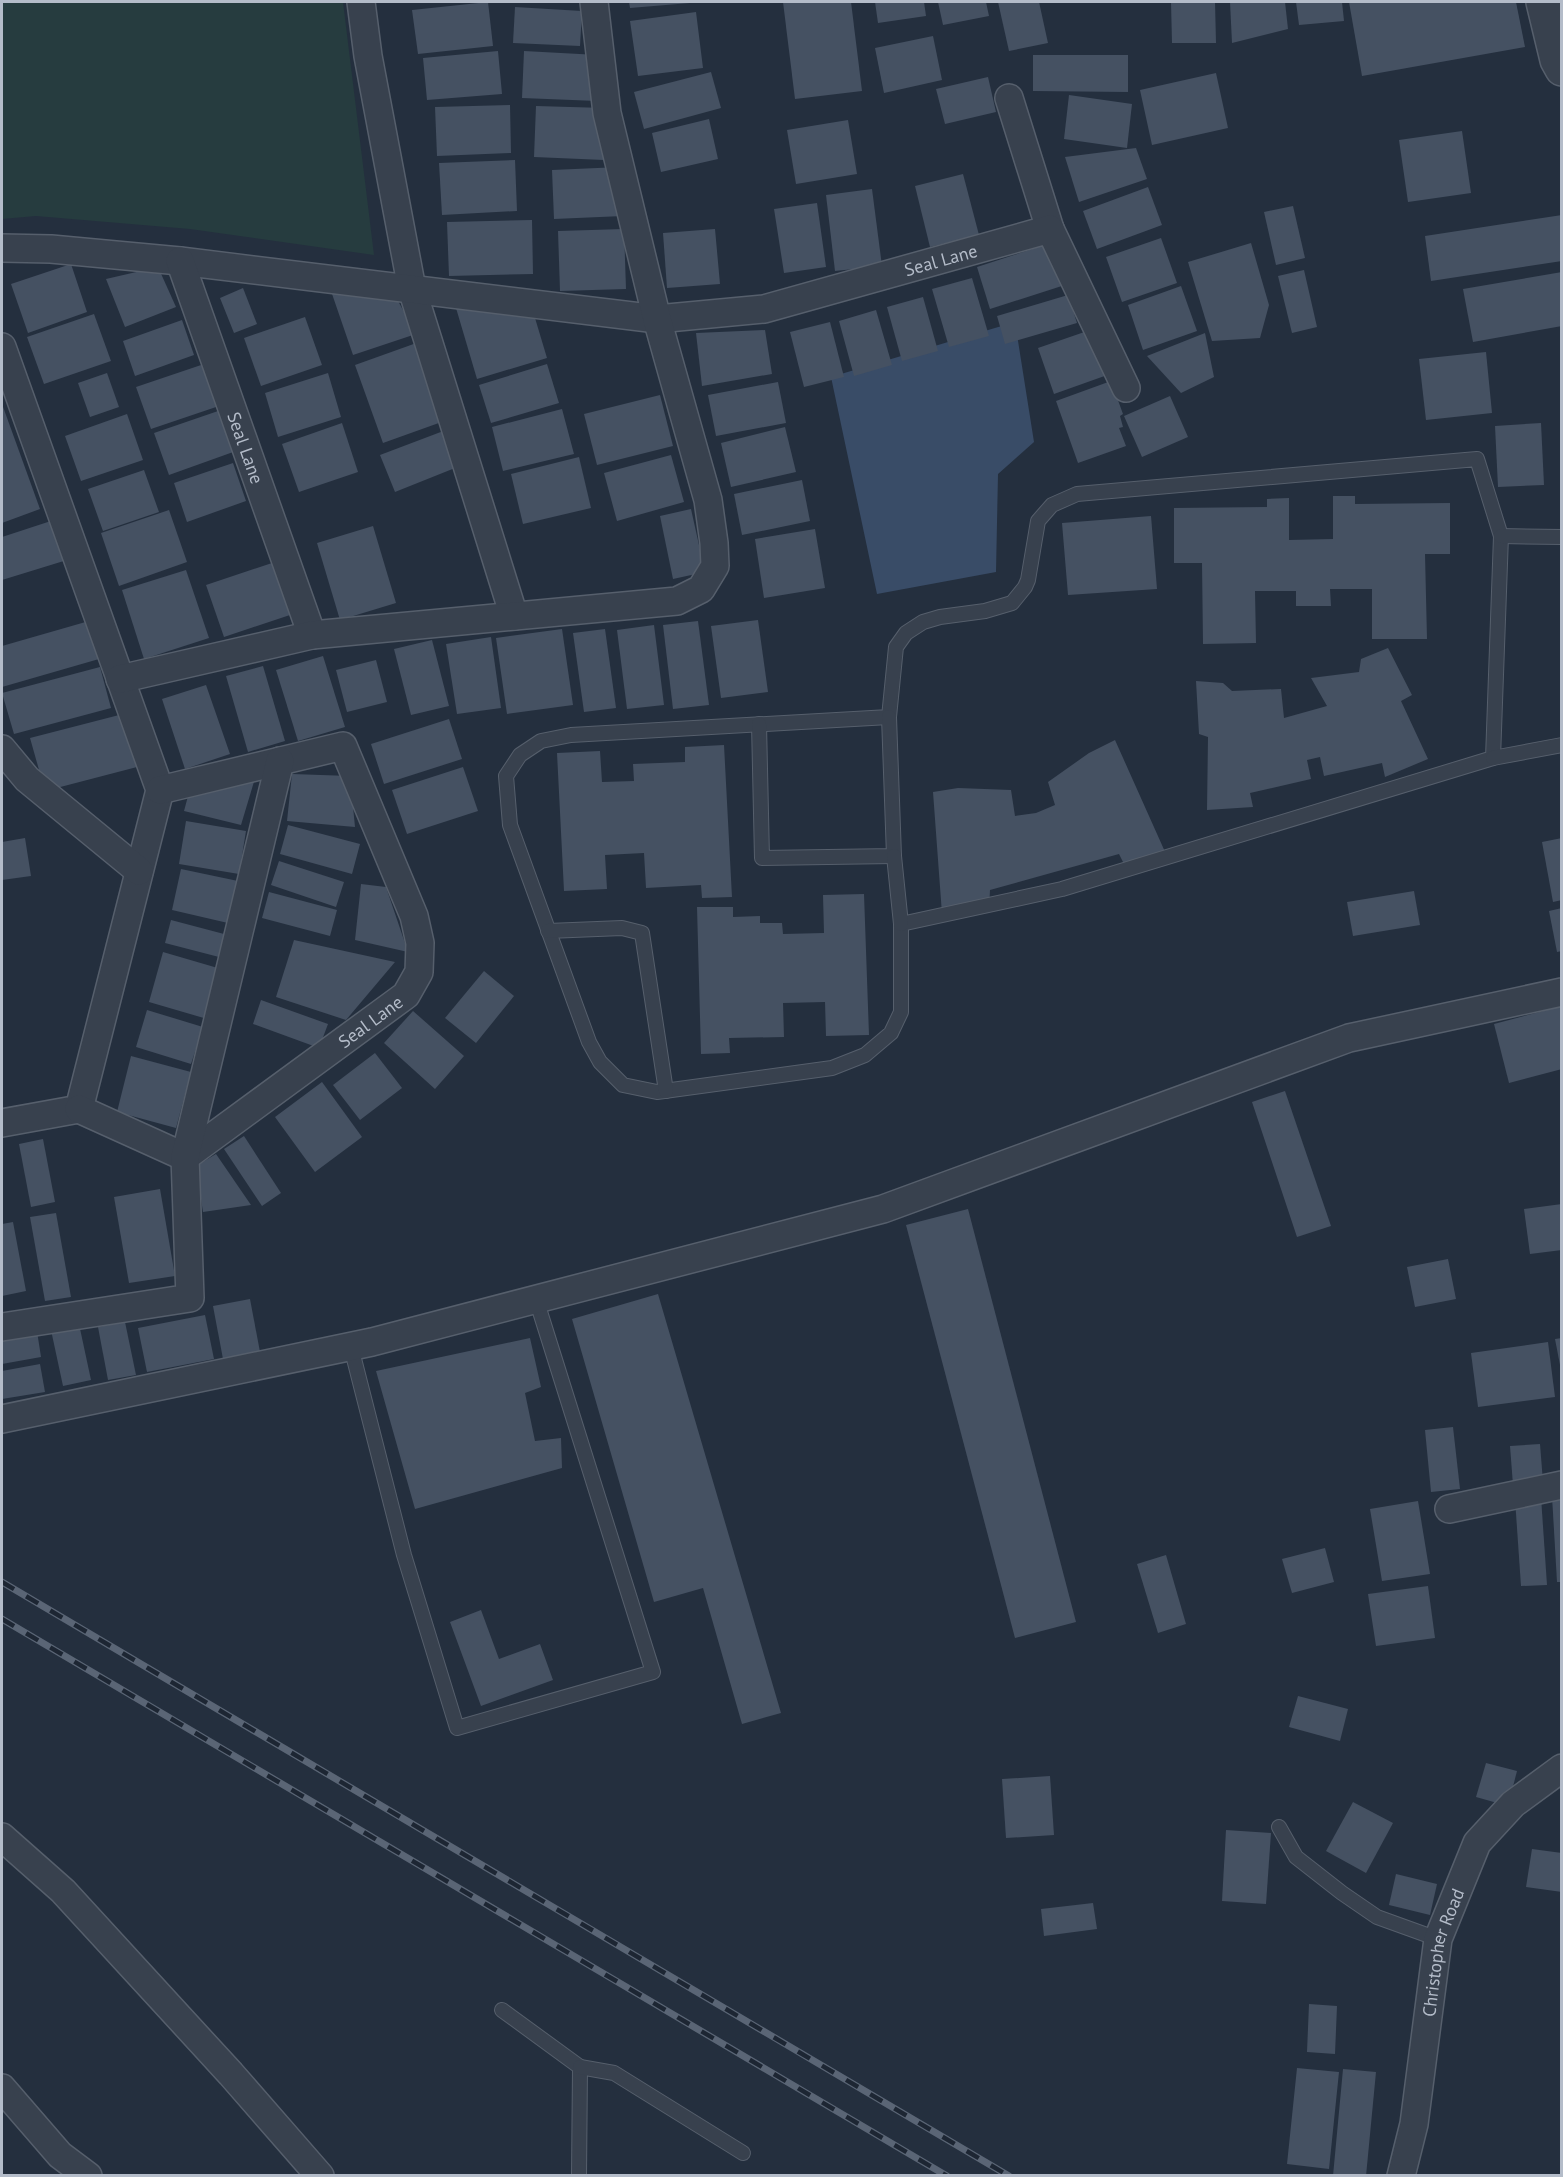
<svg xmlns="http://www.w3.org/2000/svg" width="1563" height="2177" font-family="'PT Sans',sans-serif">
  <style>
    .green { fill: #263c3f }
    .water { fill: #394c67 }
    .building { fill: #455162 }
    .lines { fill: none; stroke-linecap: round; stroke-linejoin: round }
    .service-casing { stroke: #565f6c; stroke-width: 16 }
    .minor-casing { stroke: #565f6c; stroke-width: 30 }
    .tertiary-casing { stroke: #565f6c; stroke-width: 36 }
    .service { stroke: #38414e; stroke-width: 14 }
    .minor { stroke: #38414e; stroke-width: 27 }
    .tertiary { stroke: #38414e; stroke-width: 33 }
    .rail-casing { stroke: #5a6575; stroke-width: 7 }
    .rail { stroke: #1d2633; stroke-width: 4.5; stroke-dasharray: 14; stroke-linecap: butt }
    .labels { text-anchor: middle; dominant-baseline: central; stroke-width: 5; stroke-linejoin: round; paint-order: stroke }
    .street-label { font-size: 18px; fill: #b4bcc9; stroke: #1d2633 }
  </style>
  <rect width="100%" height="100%" fill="#242f3e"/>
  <!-- green -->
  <polygon class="green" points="2,2 343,2 374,255 190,229 36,216 2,219"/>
  <!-- water -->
  <polygon class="water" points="1015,322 1034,442 998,474 996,572 877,594 831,377"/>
  <!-- building -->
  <g class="building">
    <polygon points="488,2 493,46 418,54 412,10"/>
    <polygon points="629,2 690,2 690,3 630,8"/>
    <polygon points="783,2 851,2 862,91 795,99"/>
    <polygon points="875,2 924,2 926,16 878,23"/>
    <polygon points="938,2 986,2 989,16 943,25"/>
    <polygon points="998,2 1039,2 1048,43 1009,51"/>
    <polygon points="1171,2 1215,2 1216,43 1172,43"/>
    <polygon points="1230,2 1285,2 1288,29 1232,43"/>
    <polygon points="1296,2 1342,2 1344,21 1299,25"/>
    <polygon points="1349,2 1516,2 1525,47 1362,76"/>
    <polygon points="515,7 582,11 580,46 513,43"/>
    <polygon points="696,12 703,68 638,76 630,21"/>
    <polygon points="933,36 942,80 884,93 875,48"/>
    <polygon points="498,51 502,94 427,100 423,58"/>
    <polygon points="524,51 598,55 597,101 522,98"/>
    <polygon points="1033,55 1128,55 1128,92 1033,91"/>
    <polygon points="711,72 721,108 644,129 634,92"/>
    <polygon points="1216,73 1228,128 1152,145 1140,90"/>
    <polygon points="988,77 996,112 945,124 936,89"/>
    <polygon points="1069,95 1132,104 1127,148 1064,139"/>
    <polygon points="510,105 511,153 437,156 435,107"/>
    <polygon points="536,106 605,108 604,160 534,157"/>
    <polygon points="709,119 718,159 661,172 652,133"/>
    <polygon points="848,120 857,174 796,184 787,130"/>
    <polygon points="1462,131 1471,193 1408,202 1399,140"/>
    <polygon points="1136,148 1147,179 1079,202 1065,157"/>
    <polygon points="515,160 517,211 442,215 439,163"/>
    <polygon points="620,167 623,216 554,219 552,170"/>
    <polygon points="963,174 979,235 930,247 915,186"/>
    <polygon points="1148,187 1162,225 1097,249 1083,211"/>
    <polygon points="872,189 882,266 835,271 826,195"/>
    <polygon points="817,203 826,267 784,273 774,209"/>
    <polygon points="1293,206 1305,258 1276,265 1264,212"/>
    <polygon points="1562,215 1562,261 1431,281 1425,236"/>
    <polygon points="532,220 533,274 449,276 447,222"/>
    <polygon points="624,229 626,289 560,291 558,231"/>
    <polygon points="715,229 720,284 667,288 663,233"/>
    <polygon points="1161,238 1177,283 1122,302 1106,257"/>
    <polygon points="1054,242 1068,284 990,309 977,267"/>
    <polygon points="1251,243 1269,305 1260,338 1212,341 1188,262"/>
    <polygon points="71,264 87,312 28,333 11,284"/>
    <polygon points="158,267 176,307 125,327 106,279"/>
    <polygon points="1304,270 1317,327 1292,333 1278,276"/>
    <polygon points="1562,272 1562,326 1473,342 1463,289"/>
    <polygon points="972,278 989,336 949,347 932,289"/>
    <polygon points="1181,286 1197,331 1143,350 1128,305"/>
    <polygon points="243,288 257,324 234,333 220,298"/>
    <polygon points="330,288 391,288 416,334 353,355"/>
    <polygon points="1068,295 1077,323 1005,344 997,316"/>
    <polygon points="923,297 938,351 902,361 887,307"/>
    <polygon points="456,308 535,318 547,358 477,379"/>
    <polygon points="876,310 892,365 854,376 839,321"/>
    <polygon points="94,314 111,361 44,384 27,337"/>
    <polygon points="305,317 322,365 261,386 244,338"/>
    <polygon points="182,320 194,355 135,376 123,341"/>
    <polygon points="830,322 844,377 804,387 790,332"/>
    <polygon points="1096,328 1113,373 1054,394 1038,348"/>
    <polygon points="765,330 772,374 702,386 696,333"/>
    <polygon points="1205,333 1214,377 1181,393 1147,356"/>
    <polygon points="422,341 450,419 383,443 355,365"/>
    <polygon points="1486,352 1492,413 1426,420 1419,359"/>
    <polygon points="207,363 222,405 151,429 136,387"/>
    <polygon points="547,364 559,403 491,423 479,385"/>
    <polygon points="107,373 119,407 90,417 78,383"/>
    <polygon points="328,373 341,417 278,437 265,393"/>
    <polygon points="1111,381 1123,414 1120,416 1123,427 1119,428 1126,446 1078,463 1056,401"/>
    <polygon points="778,382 786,423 716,436 708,395"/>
    <polygon points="660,395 673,446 597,465 584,414"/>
    <polygon points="1170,396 1188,437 1142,457 1124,416"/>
    <polygon points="2,404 40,509 2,523"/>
    <polygon points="562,409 574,454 503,471 492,427"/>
    <polygon points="221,410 236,451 169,475 154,433"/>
    <polygon points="127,414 143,460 81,481 65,436"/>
    <polygon points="342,423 358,472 299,492 282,444"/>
    <polygon points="1541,423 1544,485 1498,487 1495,426"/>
    <polygon points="785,427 796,472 731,487 721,443"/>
    <polygon points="446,430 460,466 395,492 380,455"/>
    <polygon points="671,455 684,502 617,521 604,473"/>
    <polygon points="579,457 591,508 523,524 511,474"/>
    <polygon points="233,463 246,501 187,522 174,483"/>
    <polygon points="144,470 159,512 103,531 88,489"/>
    <polygon points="802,480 810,521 742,535 734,494"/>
    <polygon points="1333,496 1355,496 1355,504 1450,503 1450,554 1425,554 1427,639 1372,639 1372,589 1330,589 1331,606 1296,606 1296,591 1255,591 1256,643 1203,644 1202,563 1174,563 1174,508 1267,507 1267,499 1289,498 1289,540 1333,539"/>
    <polygon points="691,509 705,572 673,579 660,516"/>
    <polygon points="169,510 187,562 119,586 101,533"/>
    <polygon points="1151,516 1157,589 1068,595 1062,523"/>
    <polygon points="54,520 67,560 2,580 2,537"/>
    <polygon points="373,526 396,603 340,620 317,543"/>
    <polygon points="815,529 825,588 764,598 755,539"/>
    <polygon points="272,563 290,615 224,637 206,585"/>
    <polygon points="186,570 209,638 144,659 122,590"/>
    <polygon points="758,620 768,692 721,698 711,626"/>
    <polygon points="89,621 99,659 2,687 2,646"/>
    <polygon points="698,621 709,705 673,709 663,625"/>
    <polygon points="654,625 664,705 627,709 617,630"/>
    <polygon points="562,629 573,705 507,714 496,638"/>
    <polygon points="605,629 616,708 584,712 573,633"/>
    <polygon points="491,637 501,708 457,714 446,644"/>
    <polygon points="432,640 449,706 411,715 394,649"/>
    <polygon points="1388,648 1412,695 1401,701 1428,759 1385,777 1382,763 1324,776 1320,757 1307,760 1311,779 1250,793 1253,807 1207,810 1208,737 1199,734 1196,681 1223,683 1232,691 1281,689 1284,718 1327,706 1311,678 1359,672 1361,659"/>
    <polygon points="323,656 345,727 298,741 276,670"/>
    <polygon points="376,660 387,702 347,712 336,670"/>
    <polygon points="263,666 285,741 248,752 226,676"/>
    <polygon points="100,667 111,708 14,734 2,693"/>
    <polygon points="206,685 230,754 185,769 162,699"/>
    <polygon points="123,714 137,767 45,791 30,738"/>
    <polygon points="449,719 462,759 384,784 371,744"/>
    <polygon points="1115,740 1166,854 1127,870 1119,854 990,890 989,909 942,914 933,792 958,788 1011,790 1015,816 1036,813 1055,805 1048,782 1089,753"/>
    <polygon points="724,745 732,897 702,898 701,885 646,888 644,853 605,855 607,889 564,891 557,753 600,751 602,782 634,781 633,764 685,762 685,747"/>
    <polygon points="463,767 478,811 407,834 392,790"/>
    <polygon points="292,774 350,776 355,827 287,821"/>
    <polygon points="256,775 241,825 184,811 191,785"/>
    <polygon points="186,821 246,831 239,874 179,864"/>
    <polygon points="288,825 360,844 352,874 280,854"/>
    <polygon points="25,838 31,876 2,880 2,842"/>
    <polygon points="1562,838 1562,900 1553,902 1542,842"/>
    <polygon points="279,861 344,882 336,907 271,885"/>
    <polygon points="181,869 238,881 228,923 172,910"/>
    <polygon points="361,884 386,887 408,952 355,940"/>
    <polygon points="1414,891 1420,925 1353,936 1347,902"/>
    <polygon points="269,892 337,910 330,936 262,918"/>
    <polygon points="864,894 869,1035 826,1036 825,1002 783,1003 784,1037 729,1038 730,1053 701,1054 697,907 733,907 733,917 760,916 760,923 782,923 783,934 824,933 823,895"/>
    <polygon points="1562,908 1562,951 1557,952 1549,911"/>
    <polygon points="171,920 224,934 219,957 165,943"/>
    <polygon points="294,940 395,962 346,1020 276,997"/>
    <polygon points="163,952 228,971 214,1021 149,1002"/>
    <polygon points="484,971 514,996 476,1043 445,1018"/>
    <polygon points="261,1000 328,1024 319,1048 253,1024"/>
    <polygon points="1562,1006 1562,1069 1509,1083 1494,1024"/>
    <polygon points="147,1010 203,1027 191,1064 136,1047"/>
    <polygon points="413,1011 464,1056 435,1089 384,1043"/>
    <polygon points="375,1053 402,1088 360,1120 333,1085"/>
    <polygon points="131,1056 191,1072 176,1128 117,1112"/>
    <polygon points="322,1082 362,1137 315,1172 275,1117"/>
    <polygon points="1285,1091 1331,1226 1297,1237 1252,1102"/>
    <polygon points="244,1136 281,1193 262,1206 224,1149"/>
    <polygon points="43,1139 55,1202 31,1207 19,1144"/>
    <polygon points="216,1154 251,1205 203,1212 196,1166"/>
    <polygon points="160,1189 175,1276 129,1283 114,1197"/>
    <polygon points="1562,1204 1562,1250 1530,1254 1524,1209"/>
    <polygon points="968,1209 1076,1622 1015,1638 906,1225"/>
    <polygon points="56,1213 71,1297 45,1301 30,1217"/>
    <polygon points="13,1222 26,1291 2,1296 2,1224"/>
    <polygon points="1448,1259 1456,1299 1415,1307 1407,1267"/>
    <polygon points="658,1294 781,1713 742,1724 703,1588 654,1602 572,1319"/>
    <polygon points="250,1299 260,1352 223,1359 213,1306"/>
    <polygon points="205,1315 214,1359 147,1372 138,1328"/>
    <polygon points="125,1322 136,1375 108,1380 98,1327"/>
    <polygon points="79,1324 91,1380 63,1386 51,1330"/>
    <polygon points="36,1325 41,1357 2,1364 2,1330"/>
    <polygon points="530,1338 541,1387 525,1393 535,1441 561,1438 562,1468 415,1509 376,1371"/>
    <polygon points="1562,1338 1562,1365 1560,1365 1555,1339"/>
    <polygon points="1548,1342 1555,1397 1478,1407 1471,1353"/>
    <polygon points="40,1364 45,1392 2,1399 2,1371"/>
    <polygon points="1453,1427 1460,1489 1431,1492 1425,1430"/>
    <polygon points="1540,1444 1543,1482 1513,1485 1510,1446"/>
    <polygon points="1562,1495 1562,1582 1557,1582 1552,1496"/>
    <polygon points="1541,1497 1547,1585 1521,1586 1515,1499"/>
    <polygon points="1418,1501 1430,1574 1382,1581 1370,1509"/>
    <polygon points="1325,1548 1334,1582 1292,1593 1282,1559"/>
    <polygon points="1166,1555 1186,1624 1158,1633 1137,1564"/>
    <polygon points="1428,1586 1435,1638 1376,1646 1368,1594"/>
    <polygon points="481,1610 499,1659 540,1644 553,1680 481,1706 450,1622"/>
    <polygon points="1298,1696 1348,1709 1340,1741 1289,1727"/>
    <polygon points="1486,1763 1517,1771 1508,1806 1476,1797"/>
    <polygon points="1050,1776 1054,1835 1006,1838 1002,1779"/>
    <polygon points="1353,1802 1393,1823 1366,1873 1326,1851"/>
    <polygon points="1226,1830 1271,1833 1266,1904 1222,1901"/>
    <polygon points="1532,1849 1562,1853 1562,1892 1526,1887"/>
    <polygon points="1396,1874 1437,1884 1430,1915 1389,1905"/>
    <polygon points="1093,1903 1097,1929 1044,1936 1041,1909"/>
    <polygon points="1309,2004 1337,2006 1335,2054 1307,2052"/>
    <polygon points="1297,2068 1339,2072 1329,2169 1287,2164"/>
    <polygon points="1343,2069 1376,2072 1366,2176 1333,2176"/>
  </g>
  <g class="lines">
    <!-- service casing -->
    <g class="service-casing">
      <g id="service">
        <polygon points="1477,459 1501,536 1493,758 1062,889 901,924 901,1012 891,1033 865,1055 832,1068 657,1092 623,1085 600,1062 589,1042 510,825 506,776 520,755 541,741 571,735 889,717 896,647 906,633 923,622 940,617 985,611 1012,603 1025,587 1028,580 1038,521 1052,505 1077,494"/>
        <polyline points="1501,536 1562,537"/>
        <polyline points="759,724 762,858 894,856 889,717"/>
        <polyline points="1493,758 1562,745"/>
        <polyline points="894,856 901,924"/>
        <polyline points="548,931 622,928 642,933 666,1091"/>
        <polyline points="351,1347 404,1555 457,1728 653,1672 536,1299"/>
        <polyline points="1279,1827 1296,1857 1342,1893 1377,1917 1438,1939"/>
        <polyline points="502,2010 580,2067 579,2176"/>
        <polyline points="580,2067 614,2073 743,2153"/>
      </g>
    </g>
    <!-- minor casing -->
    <g class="minor-casing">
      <g id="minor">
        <polyline points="361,2 368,56 412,289 514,616"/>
        <polyline points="1009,98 1050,229"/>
        <path id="s1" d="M2,248L51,249L180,261L657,319L764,309L1050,229L1126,388"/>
        <path id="s2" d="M180,261L312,635"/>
        <polyline points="2,347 160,790 79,1109 2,1123"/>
        <polyline points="120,679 312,635 677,601 701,589 715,566 714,543 708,500 657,319 607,113 594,2"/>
        <polyline points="2,749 27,779 139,871"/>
        <path id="s3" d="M79,1109L185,1157L406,995L419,972L420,943L414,916L343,746L160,790"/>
        <polyline points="2,1327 190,1298 185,1157 280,761"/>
        <polyline points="2,1419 372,1342 883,1209 1349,1038 1562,992"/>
        <polyline points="1449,1509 1562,1485"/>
        <polyline points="2,1837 63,1891 231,2074 320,2176"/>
        <polyline points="2,2088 60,2155 88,2176"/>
        <path id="s4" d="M1401,2176L1414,2124L1438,1939L1477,1843L1513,1804L1562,1768"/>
      </g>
    </g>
    <!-- tertiary casing -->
    <g class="tertiary-casing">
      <polyline id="tertiary" points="1543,2 1557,60 1562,69"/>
    </g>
    <!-- service -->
    <use href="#service" class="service"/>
    <!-- minor -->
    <use href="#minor" class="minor"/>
    <!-- tertiary -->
    <use href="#tertiary" class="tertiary"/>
    <!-- rail casing -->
    <g class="rail-casing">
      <g id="rail">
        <polyline points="2,1582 1009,2176"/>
        <polyline points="2,1619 947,2176"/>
      </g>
    </g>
    <!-- rail -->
    <use href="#rail" class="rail"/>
  </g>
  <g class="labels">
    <!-- street labels -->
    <g class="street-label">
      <text stroke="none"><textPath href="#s1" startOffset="950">Seal Lane</textPath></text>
      <text stroke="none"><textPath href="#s2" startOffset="198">Seal Lane</textPath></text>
      <text stroke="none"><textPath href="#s3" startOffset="346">Seal Lane</textPath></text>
      <text stroke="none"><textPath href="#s4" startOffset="228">Christopher Road</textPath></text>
    </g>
  </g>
  <!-- border -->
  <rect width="1563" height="2177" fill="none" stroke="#b4bcc9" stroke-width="6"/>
</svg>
